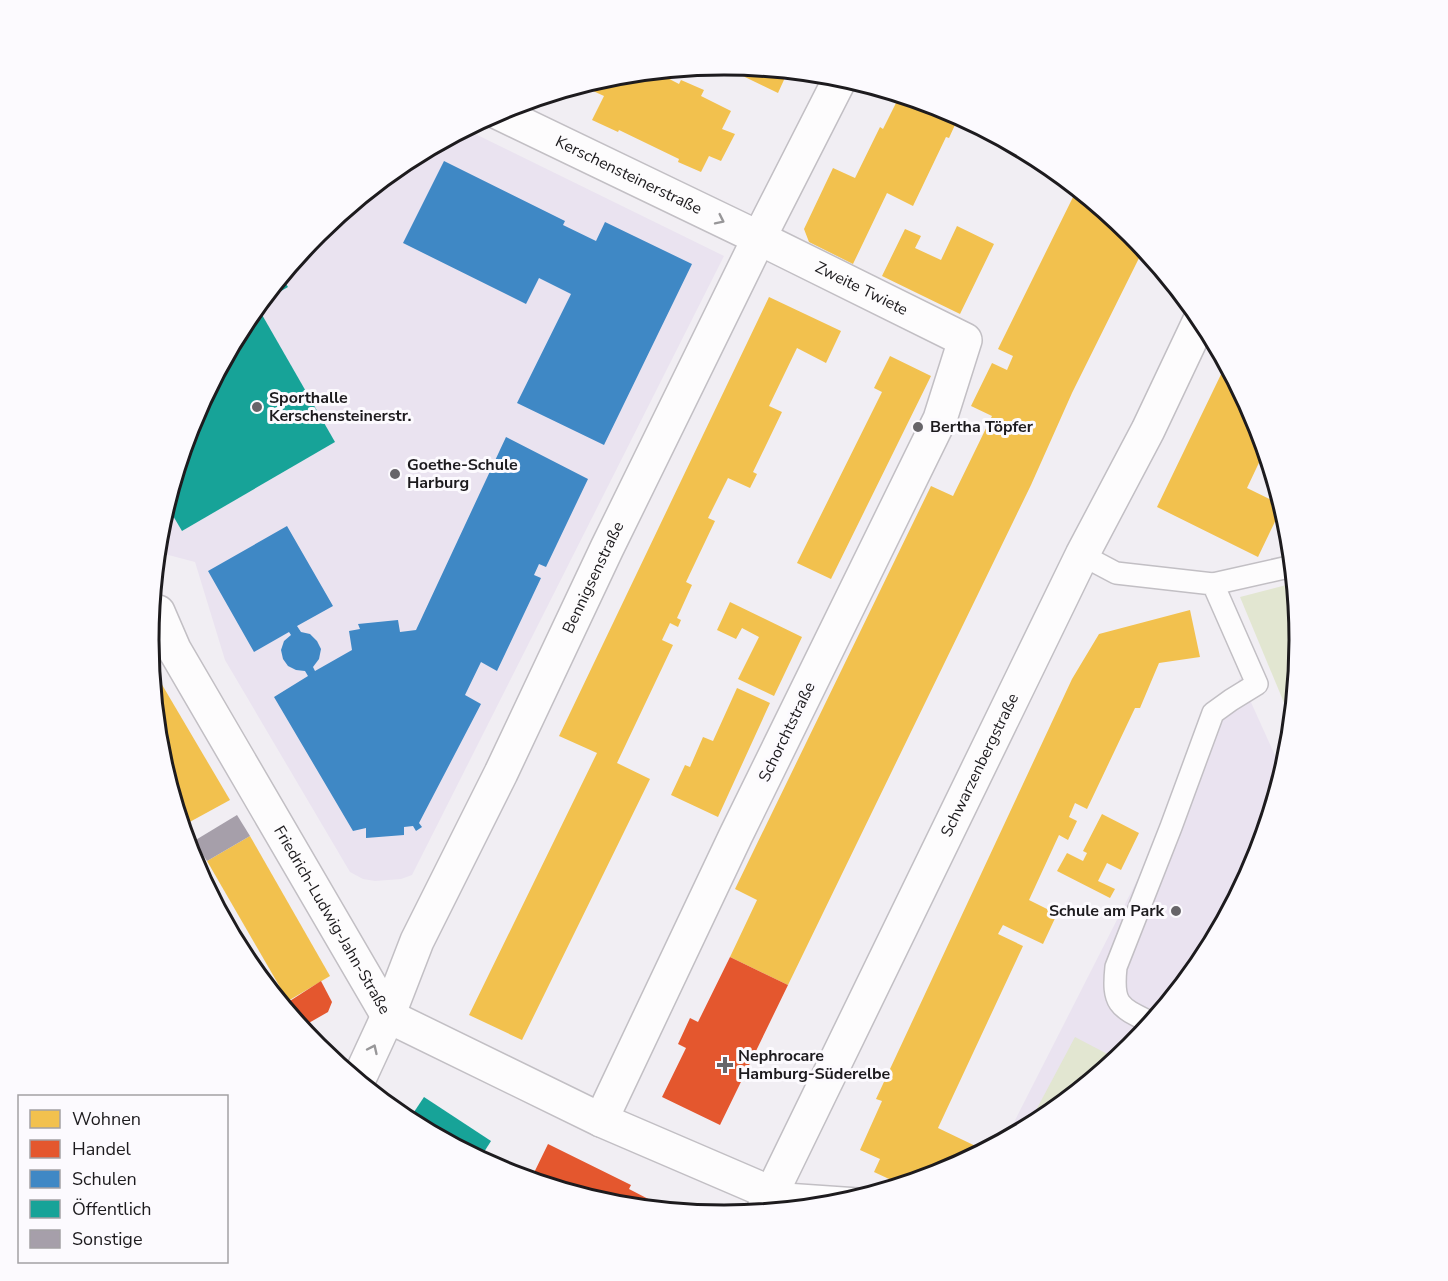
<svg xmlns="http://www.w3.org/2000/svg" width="1448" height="1281" font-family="'Nunito Sans',sans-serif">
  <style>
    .built { fill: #eae3f0 }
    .green { fill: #e2e6d1 }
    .homes { fill: #f2c14e }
    .shops { fill: #e4572e }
    .schools { fill: #3f88c5 }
    .public { fill: #17a398 }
    .building { fill: #a69faa }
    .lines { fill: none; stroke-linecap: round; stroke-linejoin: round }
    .lane-casing { stroke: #c2bfc4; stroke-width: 24 }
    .street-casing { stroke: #c2bfc4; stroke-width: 36 }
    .secondary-casing { stroke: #c2bfc4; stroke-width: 36 }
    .lane { stroke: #fdfcfd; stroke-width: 21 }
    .street { stroke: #fdfcfd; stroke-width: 33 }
    .secondary { stroke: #fdfcfd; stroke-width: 33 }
    .oneway { stroke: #989799 }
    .poi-dot { fill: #676569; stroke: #fcfafe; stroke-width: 2 }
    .labels { text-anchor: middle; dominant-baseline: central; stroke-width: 6; stroke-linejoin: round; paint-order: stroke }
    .street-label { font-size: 16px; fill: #1d1b1e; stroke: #fcfafe }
    .poi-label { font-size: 16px; font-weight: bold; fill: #1d1b1e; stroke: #fcfafe; text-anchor: start }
    .rim { fill: none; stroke: #1d1b1e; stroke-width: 3 }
  </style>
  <rect width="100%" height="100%" fill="#f1eef3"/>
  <!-- built -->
  <g class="built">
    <polygon points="465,129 724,256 412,875 401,879 375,881 363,879 350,872 225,660 195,562 157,552 159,528 192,420 245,320 317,233 404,161"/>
    <polygon points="1240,678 1283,773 1256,861 1203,961 1131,1048 1044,1120 1005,1140"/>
  </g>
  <!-- green -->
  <g class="green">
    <polygon points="1294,583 1300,641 1292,722 1240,597"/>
    <polygon points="1075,1037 1117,1059 1044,1120 1026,1129"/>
  </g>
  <!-- homes -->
  <g class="homes">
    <polygon points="724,64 739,66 788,71 778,93 720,65"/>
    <polygon points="654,71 679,84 681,80 704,90 701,96 731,111 722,129 735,134 721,161 709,156 701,172 678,162 679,159 619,130 618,132 592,120 604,96 591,90 595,81 612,76"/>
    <polygon points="558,92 554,99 546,95"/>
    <polygon points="900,95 945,108 959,116 949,138 946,137 913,206 887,193 853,264 809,242 804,229 833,168 855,178 880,127 883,129"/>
    <polygon points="1077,189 1132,233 1144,248 1072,393 1031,485 788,985 730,957 757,900 735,889 931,486 953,496 992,416 971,406 992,363 1007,370 1013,356 998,349"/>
    <polygon points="957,226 994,244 960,314 882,276 905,229 921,236 915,248 941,260"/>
    <polygon points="769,297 841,331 826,363 797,348 769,406 782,412 753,472 757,474 750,488 728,478 708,518 715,521 686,582 692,585 677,618 681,620 678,627 670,623 662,640 673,645 617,763 650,779 522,1040 469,1015 597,753 559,736"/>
    <polygon points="890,356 931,376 831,579 797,563 882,392 874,388"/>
    <polygon points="1226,364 1256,420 1265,450 1247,488 1282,505 1282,507 1258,557 1157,507"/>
    <polygon points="730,602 802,637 774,696 738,679 759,637 742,628 736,639 717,630"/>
    <polygon points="1190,610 1200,657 1159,663 1140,708 1135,708 1087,809 1075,803 1069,817 1077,821 1068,840 1059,835 1029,900 1057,914 1043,944 1003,925 998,934 1023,946 938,1128 986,1151 944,1173 902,1185 874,1172 880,1159 860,1150 882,1101 876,1099 1072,679 1099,634"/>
    <polygon points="151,666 230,800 186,824 175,805 159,753"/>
    <polygon points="737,688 770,703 718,817 671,795 685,765 690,767 703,737 713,741"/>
    <polygon points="1102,814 1139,833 1121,870 1107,863 1098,881 1115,889 1110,898 1057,871 1067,853 1083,861 1087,853 1083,851"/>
    <polygon points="250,836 330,976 288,1001 207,861"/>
  </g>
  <!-- shops -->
  <g class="shops">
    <polygon points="730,957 788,985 720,1125 662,1097 686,1048 678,1044 690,1018 698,1022"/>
    <polygon points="321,981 332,1002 328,1012 300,1028 282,1006"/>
    <polygon points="548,1144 631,1185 629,1189 658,1204 655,1210 611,1205 530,1181"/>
  </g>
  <!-- schools -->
  <g class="schools">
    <polygon points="444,161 565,221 563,225 596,241 605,222 692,264 604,445 517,403 571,294 539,278 526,304 403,243"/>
    <polygon points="506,437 588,479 546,567 539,564 534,575 541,578 497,671 481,662 465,695 481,704 419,823 422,827 416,831 413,826 404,827 404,835 366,838 366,828 353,831 274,697 308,676 305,671 296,670 288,666 283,659 281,650 284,641 291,635 289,632 254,652 208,571 287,526 333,606 297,626 301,632 310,634 317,641 321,649 319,659 313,667 315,671 352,650 349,631 360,629 358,624 398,620 400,632 416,630"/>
  </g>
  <!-- public -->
  <g class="public">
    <polygon points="281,276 288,287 259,304"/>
    <polygon points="257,306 335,442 182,531 166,504 192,420 245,320"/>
    <polygon points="424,1097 491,1141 479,1160 408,1121"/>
  </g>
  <!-- building -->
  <polygon class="building" points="237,815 250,836 207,861 194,841"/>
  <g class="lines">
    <!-- lane casing -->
    <g class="lane-casing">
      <g id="lane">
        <path d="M1082,555L1116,573L1213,584L1257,684L1231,700L1213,713L1171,827L1116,967C1112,1005 1119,1007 1152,1023"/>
        <polyline points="1213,584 1293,566"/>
        <polyline points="771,1193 858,1199"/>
      </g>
    </g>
    <!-- street casing -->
    <g class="street-casing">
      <g id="street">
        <path id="s1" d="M497,112L759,238L965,340L940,419L736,835L601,1120"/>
        <path id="s2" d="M158,612L174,649L388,1016L601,1120L771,1193"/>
        <path id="s3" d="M358,1081L388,1016L417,941L501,773L607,548L759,238L841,77"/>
      </g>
    </g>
    <!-- secondary casing -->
    <g class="secondary-casing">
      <g id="secondary">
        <path id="s4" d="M762,1213L1082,555L1148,430L1201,318"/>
      </g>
    </g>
    <!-- lane -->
    <use href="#lane" class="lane"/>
    <!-- street -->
    <use href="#street" class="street"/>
    <!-- secondary -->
    <use href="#secondary" class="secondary"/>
  </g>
  <!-- one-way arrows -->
  <defs><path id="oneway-chevron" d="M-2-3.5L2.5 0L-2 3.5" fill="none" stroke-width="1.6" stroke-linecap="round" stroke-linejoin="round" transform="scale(1.5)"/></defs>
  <g class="oneway">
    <use href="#oneway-chevron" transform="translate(720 220) rotate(26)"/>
    <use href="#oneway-chevron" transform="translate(373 1049) rotate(-65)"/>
  </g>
  <!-- markers -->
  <g class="poi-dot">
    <circle cx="257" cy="407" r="6"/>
    <circle cx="918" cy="427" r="6"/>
    <circle cx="395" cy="474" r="6"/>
    <circle cx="1176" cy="911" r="6"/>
    <path d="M722 1056h6v6h6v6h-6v6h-6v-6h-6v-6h6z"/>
  </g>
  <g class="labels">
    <!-- street labels -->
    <g class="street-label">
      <text stroke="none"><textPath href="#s1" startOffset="146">Kerschensteinerstraße</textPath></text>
      <text stroke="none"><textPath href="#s1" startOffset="405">Zweite Twiete</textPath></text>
      <text stroke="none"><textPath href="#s3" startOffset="556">Bennigsenstraße</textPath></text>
      <text transform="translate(787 732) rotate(-64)">Schorchtstraße</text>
      <text stroke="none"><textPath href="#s4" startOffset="498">Schwarzenbergstraße</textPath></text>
      <text stroke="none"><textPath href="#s2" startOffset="354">Friedrich-Ludwig-Jahn-Straße</textPath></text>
    </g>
    <!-- poi labels -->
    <g class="poi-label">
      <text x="269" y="398">Sporthalle<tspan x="269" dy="18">Kerschensteinerstr.</tspan></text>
      <text x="930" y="427">Bertha Töpfer</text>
      <text x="407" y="465">Goethe-Schule<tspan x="407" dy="18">Harburg</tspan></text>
      <text x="1164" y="911" text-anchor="end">Schule am Park</text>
      <text x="738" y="1056">Nephrocare<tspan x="738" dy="18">Hamburg-Süderelbe</tspan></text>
    </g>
  </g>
  <!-- crop -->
  <path d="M0 0H1448V1281H0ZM159 640a565 565 0 1 1 1130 0a565 565 0 1 1-1130 0Z" fill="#fcfafe" fill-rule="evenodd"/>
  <path class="rim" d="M159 640a565 565 0 1 1 1130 0a565 565 0 1 1-1130 0Z"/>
  <!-- legend -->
  <rect x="18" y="1095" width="210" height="168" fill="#fcfafe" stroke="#a3a1a4" stroke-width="1.5"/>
  <rect x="30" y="1110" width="30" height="18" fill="#f2c14e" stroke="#a3a1a4" stroke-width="1.5"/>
  <text x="72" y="1125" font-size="18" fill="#1d1b1e">Wohnen</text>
  <rect x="30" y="1140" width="30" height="18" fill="#e4572e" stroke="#a3a1a4" stroke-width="1.5"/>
  <text x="72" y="1155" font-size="18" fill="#1d1b1e">Handel</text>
  <rect x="30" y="1170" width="30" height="18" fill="#3f88c5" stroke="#a3a1a4" stroke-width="1.5"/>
  <text x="72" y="1185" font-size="18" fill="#1d1b1e">Schulen</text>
  <rect x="30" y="1200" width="30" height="18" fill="#17a398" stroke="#a3a1a4" stroke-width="1.5"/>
  <text x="72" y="1215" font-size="18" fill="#1d1b1e">Öffentlich</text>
  <rect x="30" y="1230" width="30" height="18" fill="#a69faa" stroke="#a3a1a4" stroke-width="1.5"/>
  <text x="72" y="1245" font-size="18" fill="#1d1b1e">Sonstige</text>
</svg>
